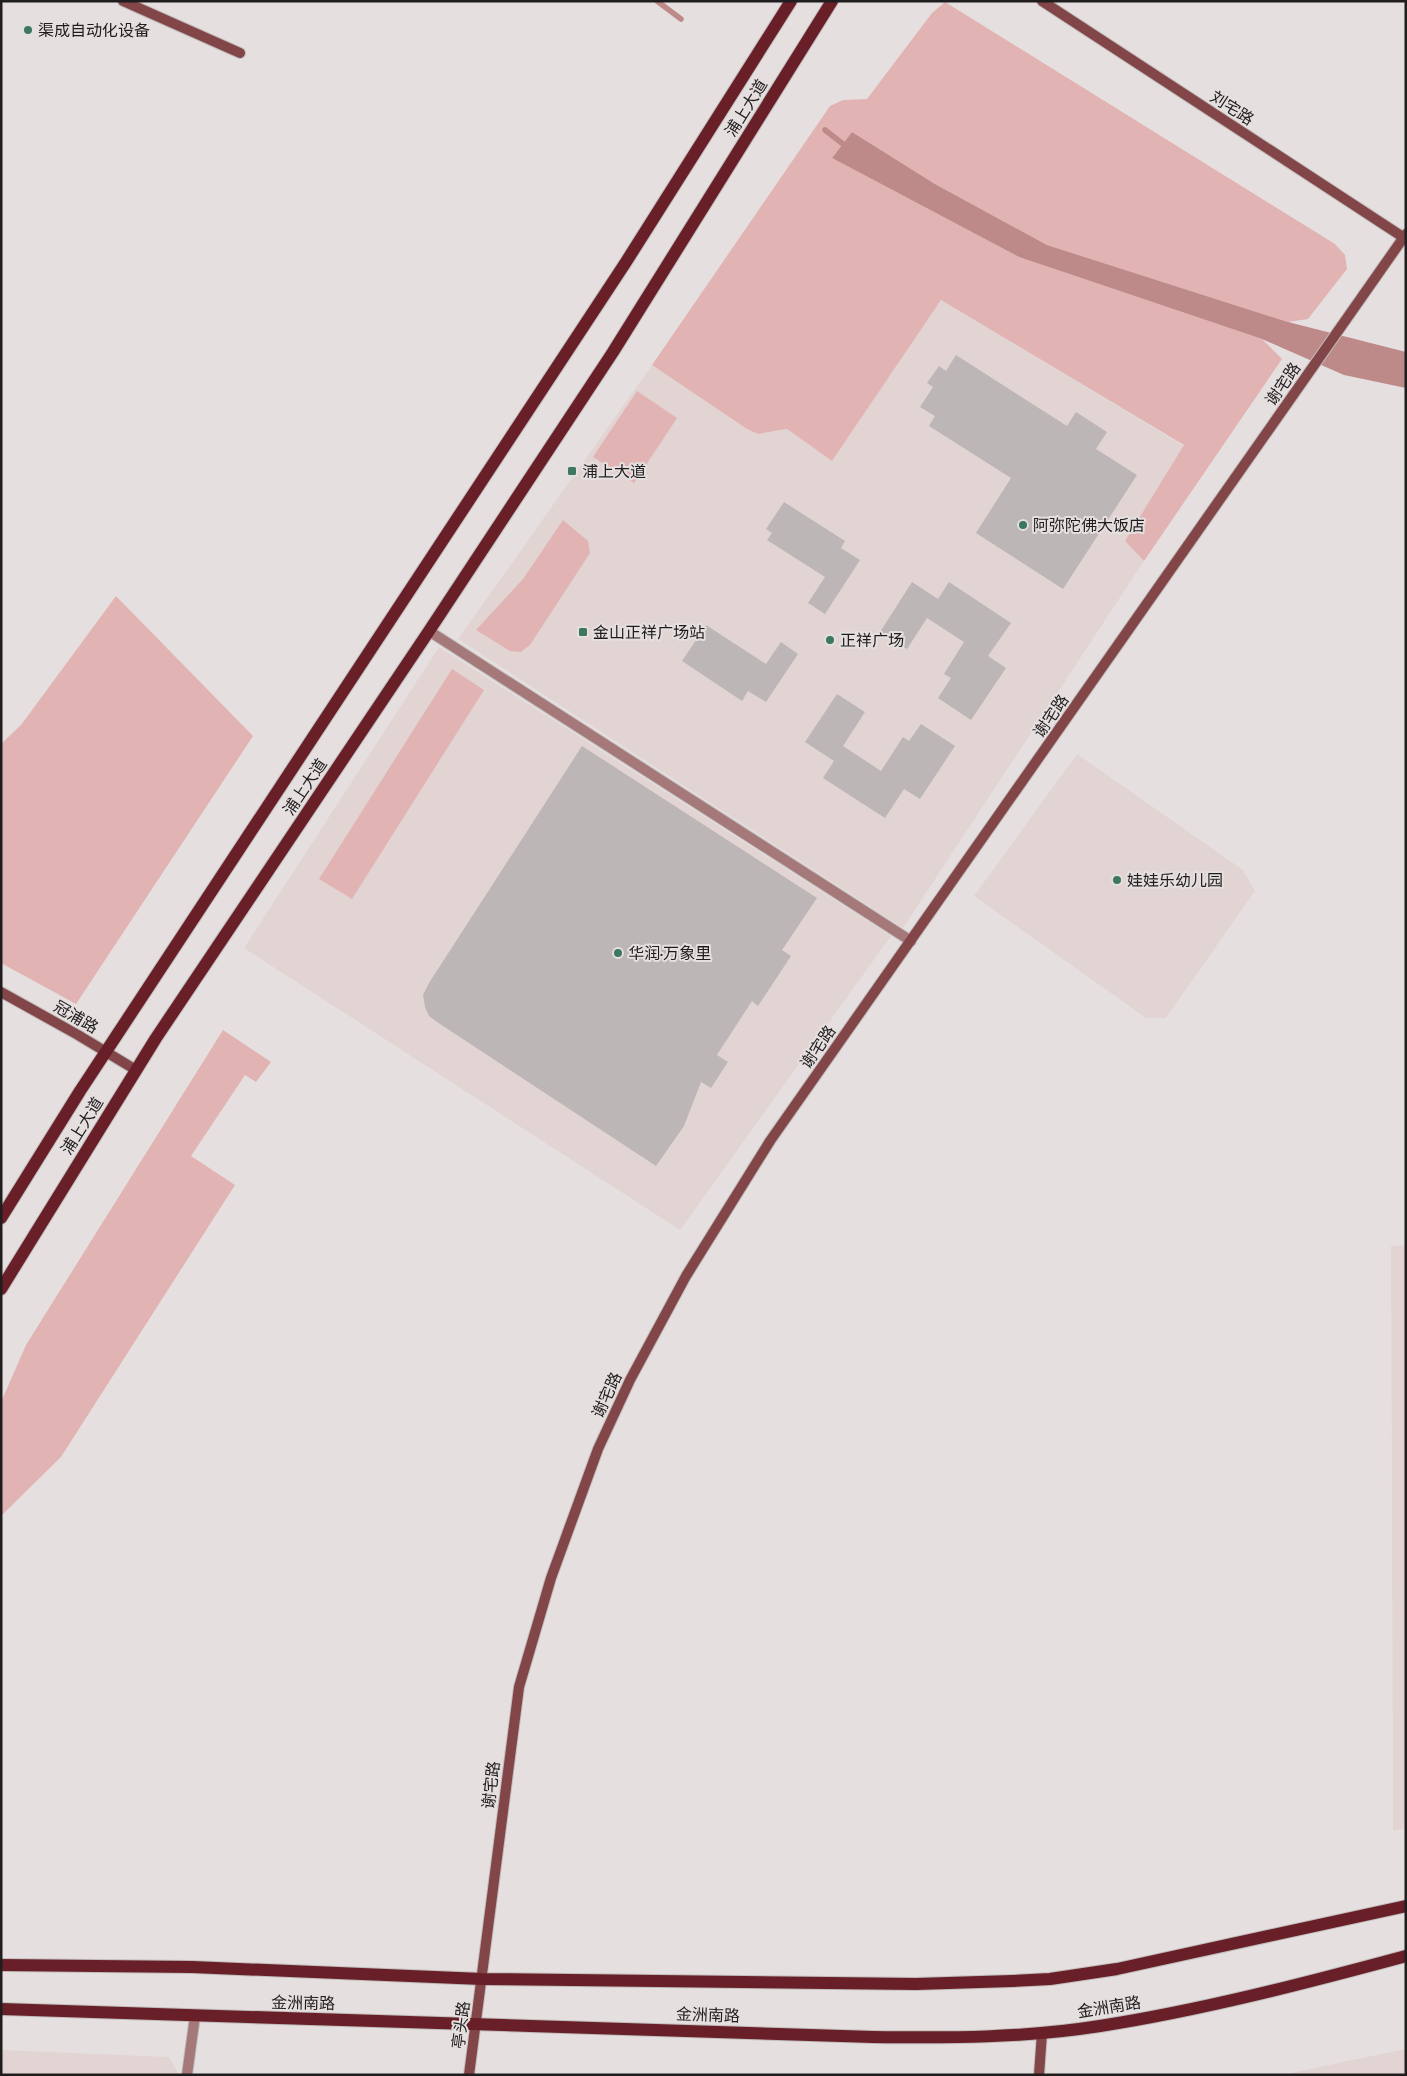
<svg xmlns="http://www.w3.org/2000/svg" width="1407" height="2076" font-family="'Space Grotesk','Noto Sans SC',sans-serif">
  <style>
    .built { fill: #e3d4d4 }
    .green { fill: #e2b3b3 }
    .water { fill: #bd8989 }
    .lines { fill: none; stroke-linecap: round; stroke-linejoin: round }
    .stream { stroke: #bd8989; stroke-width: 5.5 }
    .building { fill: #bcb6b6 }
    .lane-casing { stroke: #c1bdbc; stroke-width: 12 }
    .street-casing { stroke: #c1bdbc; stroke-width: 12 }
    .secondary-casing { stroke: #c1bdbc; stroke-width: 12 }
    .primary-casing { stroke: #c1bdbc; stroke-width: 14 }
    .lane { stroke: #a57879; stroke-width: 10 }
    .street { stroke: #a57879; stroke-width: 10 }
    .secondary { stroke: #834648; stroke-width: 10 }
    .primary { stroke: #691f27; stroke-width: 12 }
    .poi-dot { fill: #3b7761; stroke: #e5e0df; stroke-width: 2 }
    .labels { text-anchor: middle; dominant-baseline: central; stroke-width: 4; stroke-linejoin: round; paint-order: stroke }
    .poi-label { font-size: 16px; fill: #1f1d1d; stroke: #e5e0df; text-anchor: start }
    .street-label { font-size: 16px; fill: #1f1d1d; stroke: #e5e0df }
  </style>
  <rect width="100%" height="100%" fill="#e5e0df"/>
  <!-- built -->
  <g class="built">
    <polygon points="941,300 1184,446 1125,541 1144,561 903,928 458,639 652,365 747,429 768,433 787,429 832,461"/>
    <polygon points="439,647 891,936 680,1230 244,948"/>
    <polygon points="1077,754 1243,870 1255,891 1166,1018 1146,1018 974,896"/>
    <polygon points="1406,1245 1406,1828 1393,1831 1391,1246"/>
    <polygon points="1406,2049 1406,2075 1282,2075 1347,2061"/>
    <polygon points="1,2050 169,2057 179,2075 1,2075"/>
  </g>
  <!-- green -->
  <g class="green">
    <polygon points="945,2 1335,244 1345,255 1347,269 1308,319 1288,322 1047,245 935,184 852,132 832,158 1019,257 1262,339 1282,359 1144,561 1125,541 1184,445 941,300 832,461 787,429 758,434 747,429 652,365 830,106 843,100 867,99 932,13"/>
    <polygon points="637,391 677,418 634,483 593,457"/>
    <polygon points="563,520 588,541 590,553 530,645 521,652 510,651 476,630 523,579"/>
    <polygon points="116,596 253,736 76,1004 1,963 1,744 21,725"/>
    <polygon points="452,669 484,690 352,899 319,879"/>
    <polygon points="223,1030 271,1062 256,1082 245,1075 191,1156 235,1185 61,1457 1,1516 1,1402 26,1345"/>
  </g>
  <!-- water -->
  <polygon class="water" points="852,132 935,184 1047,245 1288,322 1406,352 1406,388 1344,375 1262,339 1019,257 832,158"/>
  <g class="lines">
    <!-- stream -->
    <g class="stream">
      <polyline points="657,1 681,19"/>
      <polyline points="825,130 843,144"/>
    </g>
  </g>
  <!-- building -->
  <g class="building">
    <polygon points="956,355 1067,426 1076,412 1107,432 1096,449 1137,475 1063,589 976,533 1011,478 929,426 935,416 920,407 933,387 927,383 939,366 946,371"/>
    <polygon points="784,502 845,541 841,548 860,560 825,614 808,603 825,577 767,540 772,533 766,529"/>
    <polygon points="912,582 938,599 949,582 1011,623 988,656 1006,668 971,720 938,698 951,678 944,674 964,642 927,618 907,649 880,632"/>
    <polygon points="706,625 766,664 781,642 798,654 766,702 748,691 742,701 682,661"/>
    <polygon points="837,694 865,712 843,746 881,771 903,737 909,741 921,724 955,746 920,799 904,789 885,818 823,778 834,761 805,742"/>
    <polygon points="582,746 817,898 782,950 791,956 758,1006 752,1001 717,1055 728,1062 711,1088 701,1082 684,1126 656,1166 437,1022 429,1016 425,1007 423,995 429,983"/>
  </g>
  <g class="lines">
    <!-- lane casing -->
    <g class="lane-casing">
      <polyline id="lane" points="187,2075 195,2016"/>
    </g>
    <!-- street casing -->
    <g class="street-casing">
      <polyline id="street" points="429,631 911,941"/>
    </g>
    <!-- secondary casing -->
    <g class="secondary-casing">
      <g id="secondary">
        <polyline points="123,1 240,53"/>
        <polyline points="1042,1 1406,239"/>
        <polyline points="1,992 78,1035 136,1070"/>
        <polyline points="469,2075 519,1687 551,1578 598,1449 630,1380 686,1276 770,1141 1406,234"/>
        <polyline points="1039,2075 1042,2033"/>
      </g>
    </g>
    <!-- primary casing -->
    <g class="primary-casing">
      <g id="primary">
        <polyline points="1,1218 80,1091 626,262 791,1"/>
        <polyline points="1,1289 156,1038 429,631 613,352 832,1"/>
        <polyline points="1,1965 192,1967 482,1979 916,1984 1012,1981 1050,1979 1117,1969 1406,1906"/>
        <path d="M1,2009L873,2037C949,2038 1025,2038 1100,2026C1202,2010 1306,1983 1406,1956"/>
      </g>
    </g>
    <!-- lane -->
    <use href="#lane" class="lane"/>
    <!-- street -->
    <use href="#street" class="street"/>
    <!-- secondary -->
    <use href="#secondary" class="secondary"/>
    <!-- primary -->
    <use href="#primary" class="primary"/>
  </g>
  <!-- markers -->
  <g class="poi-dot">
    <circle cx="28" cy="30" r="5"/>
    <rect x="567" y="466" width="10" height="10" rx="2.5"/>
    <circle cx="1023" cy="525" r="5"/>
    <rect x="578" y="627" width="10" height="10" rx="2.5"/>
    <circle cx="830" cy="640" r="5"/>
    <circle cx="1117" cy="880" r="5"/>
    <circle cx="618" cy="953" r="5"/>
  </g>
  <g class="labels">
    <!-- poi labels -->
    <g class="poi-label">
      <text x="38" y="30">渠成自动化设备</text>
      <text x="582" y="471">浦上大道</text>
      <text x="1033" y="525">阿弥陀佛大饭店</text>
      <text x="593" y="632">金山正祥广场站</text>
      <text x="840" y="640">正祥广场</text>
      <text x="1127" y="880">娃娃乐幼儿园</text>
      <text x="628" y="953">华润·万象里</text>
    </g>
    <!-- street labels -->
    <g class="street-label">
      <text transform="translate(746 108) rotate(-58)">浦上大道</text>
      <text transform="translate(1232 108) rotate(33)">刘宅路</text>
      <text transform="translate(1283 384) rotate(-55)">谢宅路</text>
      <text transform="translate(1051 716) rotate(-55)">谢宅路</text>
      <text transform="translate(305 787) rotate(-56)">浦上大道</text>
      <text transform="translate(76 1017) rotate(30)">冠浦路</text>
      <text transform="translate(818 1047) rotate(-55)">谢宅路</text>
      <text transform="translate(82 1126) rotate(-58)">浦上大道</text>
      <text transform="translate(607 1395) rotate(-65)">谢宅路</text>
      <text transform="translate(491 1785) rotate(-83)">谢宅路</text>
      <text transform="translate(303 2003) rotate(1)">金洲南路</text>
      <text transform="translate(1109 2007) rotate(-9)">金洲南路</text>
      <text transform="translate(708 2015) rotate(2)">金洲南路</text>
      <text transform="translate(461 2025) rotate(-83)">亭头路</text>
    </g>
  </g>
  <!-- border -->
  <rect width="1407" height="2076" fill="none" stroke="#1f1d1d" stroke-width="5"/>
</svg>
